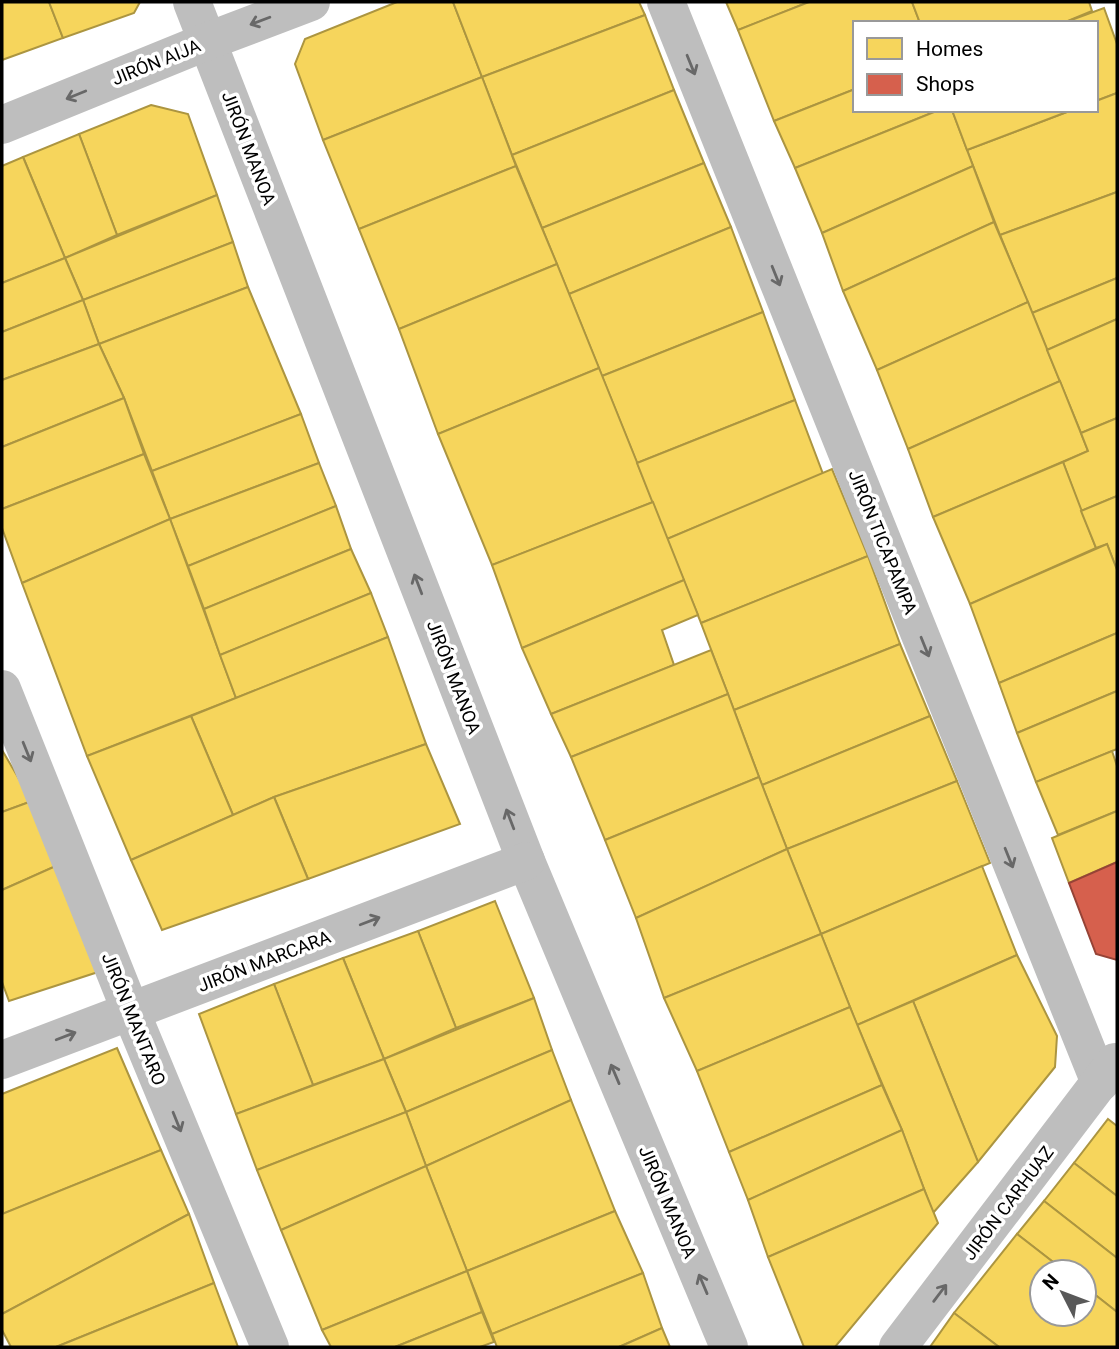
<svg xmlns="http://www.w3.org/2000/svg" width="1119" height="1349" font-family="Roboto,sans-serif">
  <style>
    .homes { fill: #f6d55c; stroke: #ac9540; stroke-width: 2 }
    .shops { fill: #d6604d; stroke: #964336; stroke-width: 2 }
    .lines { fill: none; stroke-linecap: round; stroke-linejoin: round }
    .street { stroke: #bebebe; stroke-width: 38 }
    .oneway { stroke: #686868 }
    .labels { text-anchor: middle; dominant-baseline: central; stroke-width: 7; stroke-linejoin: round; paint-order: stroke }
    .street-label { font-size: 18px; fill: #000; stroke: #fff }
  </style>
  <rect width="100%" height="100%" fill="#fff"/>
  <!-- homes -->
  <g class="homes">
    <polygon points="2,2 49,2 63,38 2,60"/>
    <polygon points="49,2 140,2 134,13 63,38"/>
    <polygon points="397,2 453,2 482,77 323,140 295,64 305,39"/>
    <polygon points="453,2 639,2 645,15 482,77"/>
    <polygon points="726,2 809,2 738,30"/>
    <polygon points="809,2 912,2 920,23 855,23 855,89 774,121 738,30"/>
    <polygon points="912,2 1089,2 1092,11 1063,23 920,23"/>
    <polygon points="1104,8 1117,44 1117,93 1096,101 1096,23 1063,23"/>
    <polygon points="645,15 674,90 512,155 482,77"/>
    <polygon points="482,77 516,166 359,229 323,140"/>
    <polygon points="855,89 855,110 939,110 795,168 774,121"/>
    <polygon points="674,90 704,163 542,228 512,155"/>
    <polygon points="1117,93 1117,192 1000,235 967,150 1072,110 1096,110 1096,101"/>
    <polygon points="151,105 188,114 217,195 117,235 79,134"/>
    <polygon points="939,110 952,110 973,166 822,233 795,168"/>
    <polygon points="952,110 1072,110 967,150"/>
    <polygon points="79,134 117,235 65,258 23,157"/>
    <polygon points="23,157 65,258 2,283 2,166"/>
    <polygon points="704,163 731,227 569,294 542,228"/>
    <polygon points="516,166 557,264 399,329 359,229"/>
    <polygon points="973,166 994,222 843,291 822,233"/>
    <polygon points="1117,192 1117,278 1032,313 1000,235"/>
    <polygon points="217,195 233,242 83,300 65,258"/>
    <polygon points="994,222 1028,302 877,370 843,291"/>
    <polygon points="731,227 763,312 602,376 569,294"/>
    <polygon points="233,242 248,287 99,344 83,300"/>
    <polygon points="65,258 83,300 2,332 2,283"/>
    <polygon points="557,264 599,368 438,434 399,329"/>
    <polygon points="1117,278 1117,319 1047,350 1032,313"/>
    <polygon points="248,287 301,414 152,471 124,398 99,344"/>
    <polygon points="83,300 99,344 2,380 2,332"/>
    <polygon points="1028,302 1060,381 908,449 877,370"/>
    <polygon points="763,312 795,400 637,463 602,376"/>
    <polygon points="1117,319 1117,418 1081,433 1047,350"/>
    <polygon points="99,344 124,398 2,447 2,380"/>
    <polygon points="599,368 653,502 492,565 438,434"/>
    <polygon points="1060,381 1088,451 933,517 908,449"/>
    <polygon points="124,398 144,454 2,509 2,447"/>
    <polygon points="795,400 823,474 667,539 637,463"/>
    <polygon points="301,414 319,463 170,519 152,471"/>
    <polygon points="1117,418 1117,496 1081,511 1063,462 1088,451 1081,433"/>
    <polygon points="144,454 170,519 22,583 2,528 2,509"/>
    <polygon points="1063,462 1096,548 970,604 933,517"/>
    <polygon points="319,463 336,506 188,566 170,519"/>
    <polygon points="832,469 868,556 701,623 667,539"/>
    <polygon points="1117,496 1117,570 1107,544 1096,548 1081,511"/>
    <polygon points="653,502 684,580 522,648 492,565"/>
    <polygon points="336,506 351,549 204,609 188,566"/>
    <polygon points="170,519 236,698 87,756 22,583"/>
    <polygon points="1107,544 1117,570 1117,633 999,683 970,604"/>
    <polygon points="351,549 371,593 220,655 204,609"/>
    <polygon points="868,556 900,644 734,710 701,623"/>
    <polygon points="684,580 698,615 662,630 674,665 551,714 522,648"/>
    <polygon points="371,593 388,637 236,698 220,655"/>
    <polygon points="1117,633 1117,691 1017,733 999,683"/>
    <polygon points="388,637 426,744 274,797 233,815 191,716"/>
    <polygon points="900,644 930,716 762,785 734,710"/>
    <polygon points="711,650 728,694 571,757 551,714"/>
    <polygon points="1117,691 1117,749 1036,782 1017,733"/>
    <polygon points="728,694 759,777 605,840 571,757"/>
    <polygon points="191,716 233,815 131,860 87,756"/>
    <polygon points="930,716 957,781 787,849 762,785"/>
    <polygon points="426,744 460,824 308,879 274,797"/>
    <polygon points="2,750 32,801 2,812"/>
    <polygon points="1112,751 1117,766 1117,811 1058,835 1036,782"/>
    <polygon points="759,777 787,849 636,918 605,840"/>
    <polygon points="957,781 990,863 821,934 787,849"/>
    <polygon points="274,797 308,879 162,930 131,860"/>
    <polygon points="32,801 58,865 2,890 2,812"/>
    <polygon points="1117,811 1117,862 1069,883 1052,838"/>
    <polygon points="787,849 821,934 664,998 636,918"/>
    <polygon points="58,865 98,972 9,1001 2,982 2,890"/>
    <polygon points="982,866 1017,955 857,1025 821,934"/>
    <polygon points="495,901 534,998 456,1028 418,931"/>
    <polygon points="418,931 456,1028 384,1059 343,958"/>
    <polygon points="821,934 850,1007 697,1071 664,998"/>
    <polygon points="1017,955 1057,1036 1055,1067 978,1162 913,1001"/>
    <polygon points="343,958 384,1059 313,1085 274,984"/>
    <polygon points="274,984 313,1085 236,1114 199,1014"/>
    <polygon points="534,998 552,1050 406,1112 384,1059"/>
    <polygon points="913,1001 978,1162 933,1213 902,1130 857,1025"/>
    <polygon points="850,1007 882,1085 729,1152 697,1071"/>
    <polygon points="117,1048 161,1150 3,1214 2,1094"/>
    <polygon points="552,1050 571,1100 426,1166 406,1112"/>
    <polygon points="384,1059 406,1112 257,1170 236,1114"/>
    <polygon points="882,1085 902,1130 748,1200 729,1152"/>
    <polygon points="571,1100 615,1211 467,1271 426,1166"/>
    <polygon points="406,1112 426,1166 281,1230 257,1170"/>
    <polygon points="1108,1119 1117,1126 1117,1196 1074,1163"/>
    <polygon points="902,1130 924,1189 768,1257 748,1200"/>
    <polygon points="161,1150 189,1214 2,1314 2,1214"/>
    <polygon points="1074,1163 1117,1196 1117,1258 1044,1201"/>
    <polygon points="426,1166 467,1271 322,1330 281,1230"/>
    <polygon points="924,1189 938,1223 835,1347 804,1347 768,1257"/>
    <polygon points="1044,1201 1117,1258 1117,1312 1084,1286 1084,1272 1066,1272 1017,1234"/>
    <polygon points="615,1211 643,1273 492,1334 467,1271"/>
    <polygon points="189,1214 214,1283 56,1347 11,1347 2,1330 2,1314"/>
    <polygon points="1017,1234 1066,1272 1042,1272 1042,1314 1084,1314 1084,1286 1117,1312 1117,1347 999,1347 954,1313"/>
    <polygon points="467,1271 482,1312 395,1347 331,1347 322,1330"/>
    <polygon points="643,1273 662,1328 619,1347 497,1347 492,1334"/>
    <polygon points="214,1283 238,1347 56,1347"/>
    <polygon points="482,1312 494,1342 480,1347 395,1347"/>
    <polygon points="954,1313 999,1347 930,1347"/>
    <polygon points="662,1328 670,1347 619,1347"/>
  </g>
  <!-- shops -->
  <polygon class="shops" points="1117,862 1117,960 1096,954 1069,883"/>
  <g class="lines">
    <!-- street -->
    <g class="street">
      <polyline points="192,2 526,861 729,1347"/>
      <polyline points="666,2 1100,1083"/>
      <polyline points="2,125 208,41 311,2"/>
      <polyline points="2,689 131,1012 270,1347"/>
      <polyline points="2,1060 526,861"/>
      <polyline points="898,1347 1115,1062"/>
    </g>
  </g>
  <!-- one-way arrows -->
  <defs><path id="oneway-shaft" d="M-6 0H5M1.5-3L5.5 0L1.5 3" fill="none" stroke-width="1.6" stroke-linecap="round" stroke-linejoin="round" transform="scale(1.75)"/></defs>
  <g class="oneway">
    <use href="#oneway-shaft" transform="translate(260 21) rotate(159)"/>
    <use href="#oneway-shaft" transform="translate(691 65) rotate(68)"/>
    <use href="#oneway-shaft" transform="translate(76 95) rotate(158)"/>
    <use href="#oneway-shaft" transform="translate(776 276) rotate(68)"/>
    <use href="#oneway-shaft" transform="translate(418 584) rotate(-111)"/>
    <use href="#oneway-shaft" transform="translate(925 647) rotate(68)"/>
    <use href="#oneway-shaft" transform="translate(27 752) rotate(68)"/>
    <use href="#oneway-shaft" transform="translate(510 819) rotate(-111)"/>
    <use href="#oneway-shaft" transform="translate(1009 858) rotate(68)"/>
    <use href="#oneway-shaft" transform="translate(370 921) rotate(-21)"/>
    <use href="#oneway-shaft" transform="translate(66 1036) rotate(-21)"/>
    <use href="#oneway-shaft" transform="translate(615 1074) rotate(-113)"/>
    <use href="#oneway-shaft" transform="translate(177 1122) rotate(68)"/>
    <use href="#oneway-shaft" transform="translate(703 1284) rotate(-113)"/>
    <use href="#oneway-shaft" transform="translate(940 1293) rotate(-53)"/>
  </g>
  <g class="labels">
    <!-- street labels -->
    <g class="street-label">
      <text transform="translate(156 62) rotate(-22)">JIRÓN AIJA</text>
      <text transform="translate(249 148) rotate(69)">JIRÓN MANOA</text>
      <text transform="translate(883 542) rotate(68)">JIRÓN TICAPAMPA</text>
      <text transform="translate(454 677) rotate(69)">JIRÓN MANOA</text>
      <text transform="translate(264 961) rotate(-21)">JIRÓN MARCARA</text>
      <text transform="translate(134 1019) rotate(68)">JIRÓN MANTARO</text>
      <text transform="translate(668 1202) rotate(67)">JIRÓN MANOA</text>
      <text transform="translate(1008 1203) rotate(-53)">JIRÓN CARHUAZ</text>
    </g>
  </g>
  <!-- border -->
  <rect width="1119" height="1349" fill="none" stroke="#000000" stroke-width="7"/>
  <!-- legend -->
  <rect x="853" y="21" width="245" height="91" fill="#ffffff" stroke="#999999" stroke-width="2"/>
  <rect x="867" y="38" width="35" height="21" fill="#f6d55c" stroke="#999999" stroke-width="2"/>
  <text x="916" y="56" font-size="21" fill="#000000">Homes</text>
  <rect x="867" y="74" width="35" height="21" fill="#d6604d" stroke="#999999" stroke-width="2"/>
  <text x="916" y="91" font-size="21" fill="#000000">Shops</text>
  <!-- north arrow -->
  <g transform="translate(1063 1293) rotate(312)"><circle r="33" fill="#ffffff" stroke="#999999" stroke-width="2"/>
  <path d="M0-5L12 26L0 18L-12 26Z" fill="#595959"/>
  <text y="-10" font-size="19" font-weight="bold" text-anchor="middle" fill="#000000">N</text>
  </g>
</svg>
